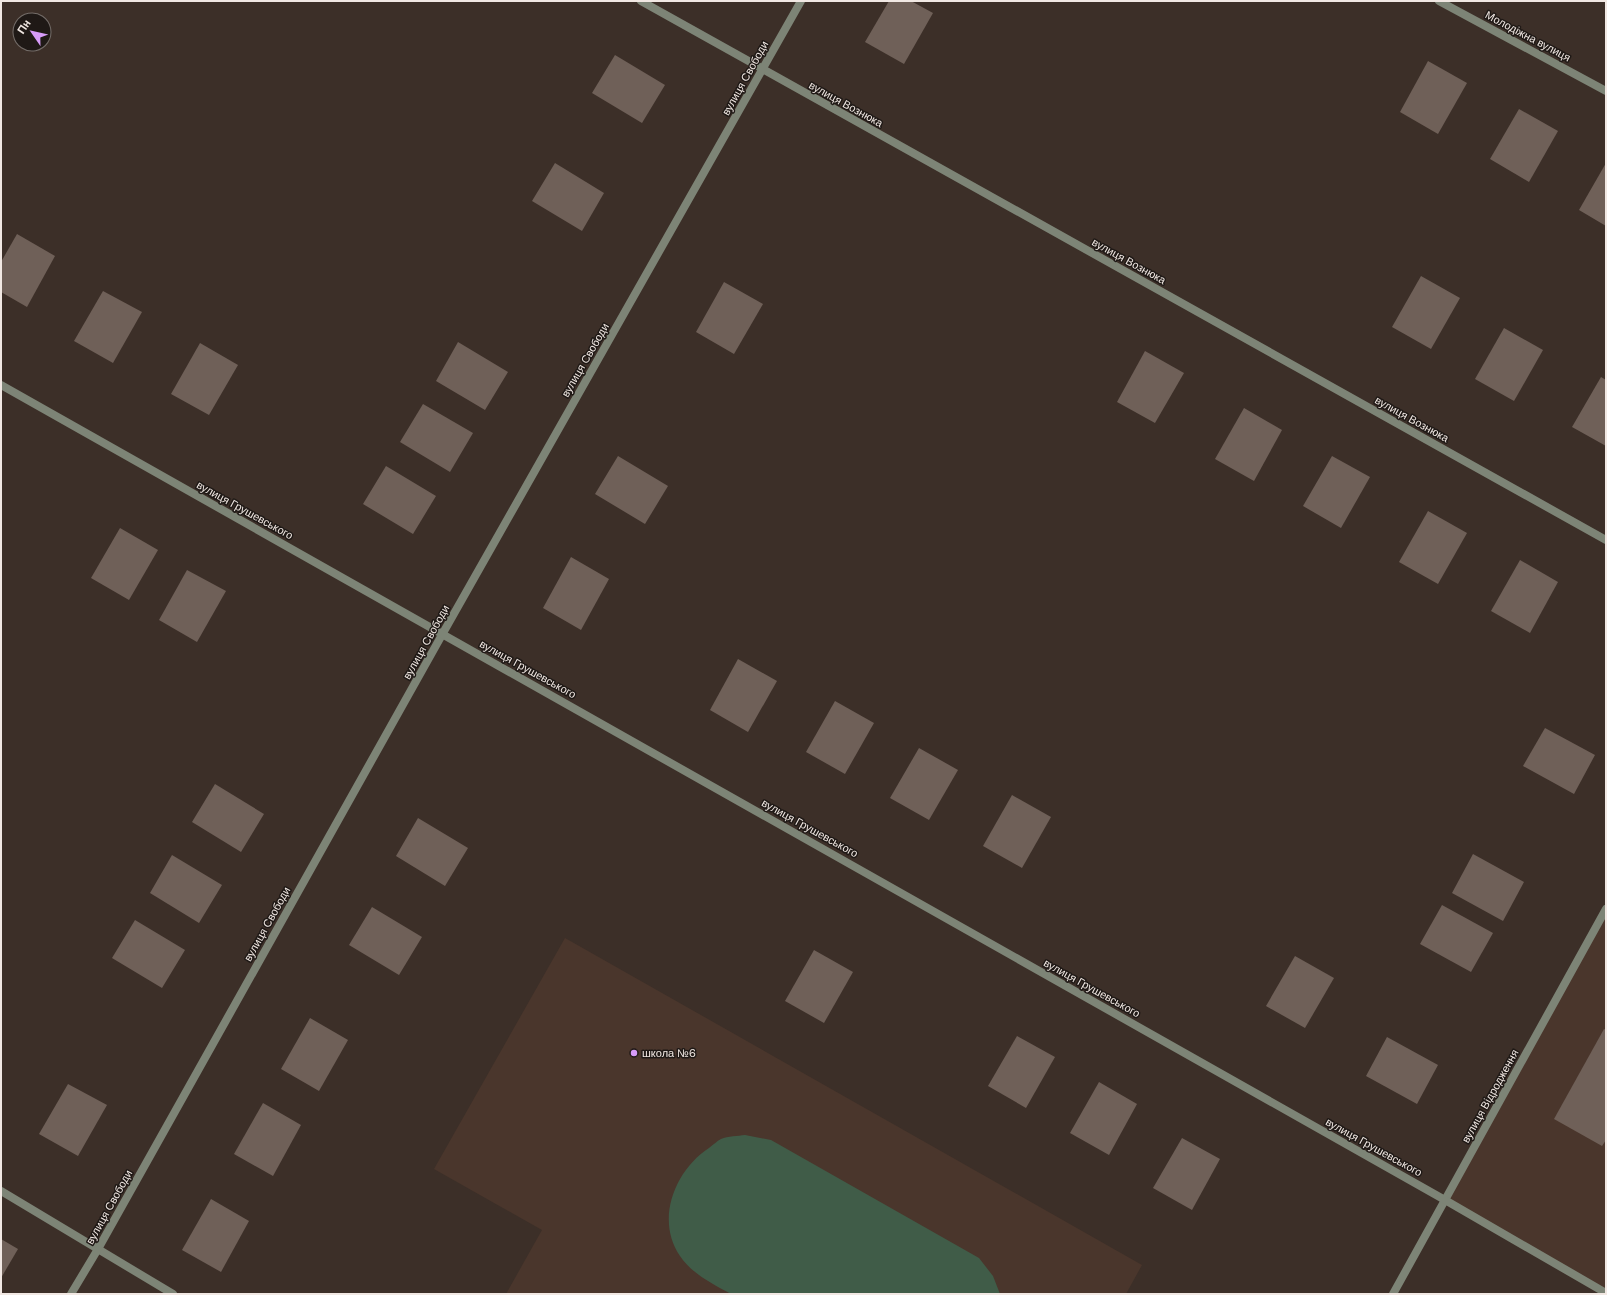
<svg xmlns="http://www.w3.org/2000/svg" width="1607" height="1295" font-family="'DM Sans',sans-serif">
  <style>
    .built { fill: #4a362c }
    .green { fill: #405c48 }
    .building { fill: #6f6058 }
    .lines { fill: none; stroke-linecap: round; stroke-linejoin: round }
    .minor { stroke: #7d8476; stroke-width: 8 }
    .tertiary { stroke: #7d8476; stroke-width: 8 }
    .poi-dot { fill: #d79bf9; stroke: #1f1916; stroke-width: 1.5 }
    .labels { text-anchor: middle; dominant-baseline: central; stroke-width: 3; stroke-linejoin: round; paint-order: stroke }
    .street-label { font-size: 11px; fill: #f1e8e3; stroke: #1f1916 }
    .poi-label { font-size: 11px; fill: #f1e8e3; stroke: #1f1916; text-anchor: start }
  </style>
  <rect width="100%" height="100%" fill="#3c2f28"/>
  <!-- built -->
  <g class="built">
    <polygon points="1606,909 1606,1293 1445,1200"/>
    <polygon points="565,938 1142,1265 1126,1294 506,1294 542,1230 434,1169"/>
  </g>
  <!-- green -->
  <path class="green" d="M745,1135L771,1140L979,1258L993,1276L1000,1294H731C713,1284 692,1274 680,1256C655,1220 675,1170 709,1148C713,1145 717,1141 721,1139C728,1136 738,1136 745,1135Z"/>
  <!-- building -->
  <g class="building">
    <polygon points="889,1 911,1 933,13 904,64 865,42"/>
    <polygon points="615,55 665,85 642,123 592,93"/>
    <polygon points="1428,61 1467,83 1438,134 1400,112"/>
    <polygon points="1519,109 1558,131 1529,182 1490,159"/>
    <polygon points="555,163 604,193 582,231 532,201"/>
    <polygon points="1606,163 1606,226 1579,210"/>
    <polygon points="17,234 55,256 27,307 1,292 1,262"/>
    <polygon points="1421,276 1460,298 1431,349 1392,327"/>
    <polygon points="724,282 763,304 734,354 696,332"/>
    <polygon points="103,291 142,312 113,363 74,341"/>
    <polygon points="1504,328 1543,350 1514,401 1475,379"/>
    <polygon points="458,342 508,372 485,410 436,381"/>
    <polygon points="200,343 238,365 209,415 171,394"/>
    <polygon points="1145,351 1184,373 1155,423 1117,402"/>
    <polygon points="1601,377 1606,380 1606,446 1572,427"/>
    <polygon points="423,404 473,433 450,472 400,442"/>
    <polygon points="1244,408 1282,430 1254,481 1215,459"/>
    <polygon points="618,456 668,486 645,524 595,494"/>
    <polygon points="1332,456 1370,477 1341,528 1303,506"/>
    <polygon points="386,466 436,496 413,534 363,504"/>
    <polygon points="1428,511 1467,533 1438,584 1399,562"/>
    <polygon points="120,528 158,550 129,600 91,578"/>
    <polygon points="571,557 609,579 581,630 543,608"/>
    <polygon points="1520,560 1558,582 1530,633 1491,611"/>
    <polygon points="187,570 226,591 197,642 159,620"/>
    <polygon points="738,659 777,681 748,732 710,710"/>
    <polygon points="835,701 874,723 845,774 806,752"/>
    <polygon points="1545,728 1595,755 1574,794 1523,766"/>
    <polygon points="919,748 958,770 929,820 890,798"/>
    <polygon points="215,784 264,814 241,852 192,822"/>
    <polygon points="1012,795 1051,817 1022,868 983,846"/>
    <polygon points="418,818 468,848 445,886 396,856"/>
    <polygon points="1473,854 1524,882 1503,921 1452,893"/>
    <polygon points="172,855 222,885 199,923 150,893"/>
    <polygon points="1442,905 1493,933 1471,972 1420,944"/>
    <polygon points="372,907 422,937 399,975 349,945"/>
    <polygon points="135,920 185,950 162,988 112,958"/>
    <polygon points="814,950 853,972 824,1023 785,1001"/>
    <polygon points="1295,956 1334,978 1305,1028 1266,1006"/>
    <polygon points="310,1018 348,1040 319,1091 281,1069"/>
    <polygon points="1604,1029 1606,1030 1606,1140 1602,1146 1554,1119"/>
    <polygon points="1017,1036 1055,1057 1026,1108 988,1086"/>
    <polygon points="1387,1037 1438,1065 1417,1104 1366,1076"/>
    <polygon points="1099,1082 1137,1104 1109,1155 1070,1133"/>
    <polygon points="68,1084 107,1105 78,1156 39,1134"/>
    <polygon points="263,1103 301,1125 273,1176 234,1154"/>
    <polygon points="1182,1138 1220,1159 1192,1210 1153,1188"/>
    <polygon points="211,1199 249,1221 221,1272 182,1250"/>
    <polygon points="1,1239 18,1249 1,1278"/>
  </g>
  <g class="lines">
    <!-- minor -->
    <g class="minor">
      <polyline points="641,1 1606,540"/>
      <polyline points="1439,1 1606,91"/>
      <polyline points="1,1191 173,1294"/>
      <polyline points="71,1294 98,1249 443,633 801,1"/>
      <polyline points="1393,1294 1606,909"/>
    </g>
    <!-- tertiary -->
    <polyline class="tertiary" points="1,385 1445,1200 1606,1293"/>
  </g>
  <!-- markers -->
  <circle class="poi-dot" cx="634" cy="1053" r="4"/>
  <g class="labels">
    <!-- street labels -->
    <g class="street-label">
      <text transform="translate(1528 36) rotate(28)">Молодіжна вулиця</text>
      <text transform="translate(745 78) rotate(-61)">вулиця Свободи</text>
      <text transform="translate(846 104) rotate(29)">вулиця Вознюка</text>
      <text transform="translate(1129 261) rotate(29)">вулиця Вознюка</text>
      <text transform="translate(585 360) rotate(-60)">вулиця Свободи</text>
      <text transform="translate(1412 419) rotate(29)">вулиця Вознюка</text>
      <text transform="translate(245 510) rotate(29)">вулиця Грушевського</text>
      <text transform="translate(426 642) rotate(-61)">вулиця Свободи</text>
      <text transform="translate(528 669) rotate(29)">вулиця Грушевського</text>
      <text transform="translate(810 828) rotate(29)">вулиця Грушевського</text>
      <text transform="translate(267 924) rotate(-61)">вулиця Свободи</text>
      <text transform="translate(1092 988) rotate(29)">вулиця Грушевського</text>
      <text transform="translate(1490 1096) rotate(-61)">вулиця Відродження</text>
      <text transform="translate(1374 1147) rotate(29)">вулиця Грушевського</text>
      <text transform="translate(109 1207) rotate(-61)">вулиця Свободи</text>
    </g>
    <!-- poi labels -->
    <g class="poi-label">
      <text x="642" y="1053">школа №6</text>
    </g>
  </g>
  <!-- border -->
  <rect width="1607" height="1295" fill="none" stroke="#f1e8e3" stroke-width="4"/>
  <!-- north arrow -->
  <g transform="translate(32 32) rotate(304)"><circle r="19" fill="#1f1916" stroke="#736c68"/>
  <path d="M0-3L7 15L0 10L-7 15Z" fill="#d79bf9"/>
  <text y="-6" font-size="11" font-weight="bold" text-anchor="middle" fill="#f1e8e3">Пн</text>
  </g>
</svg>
